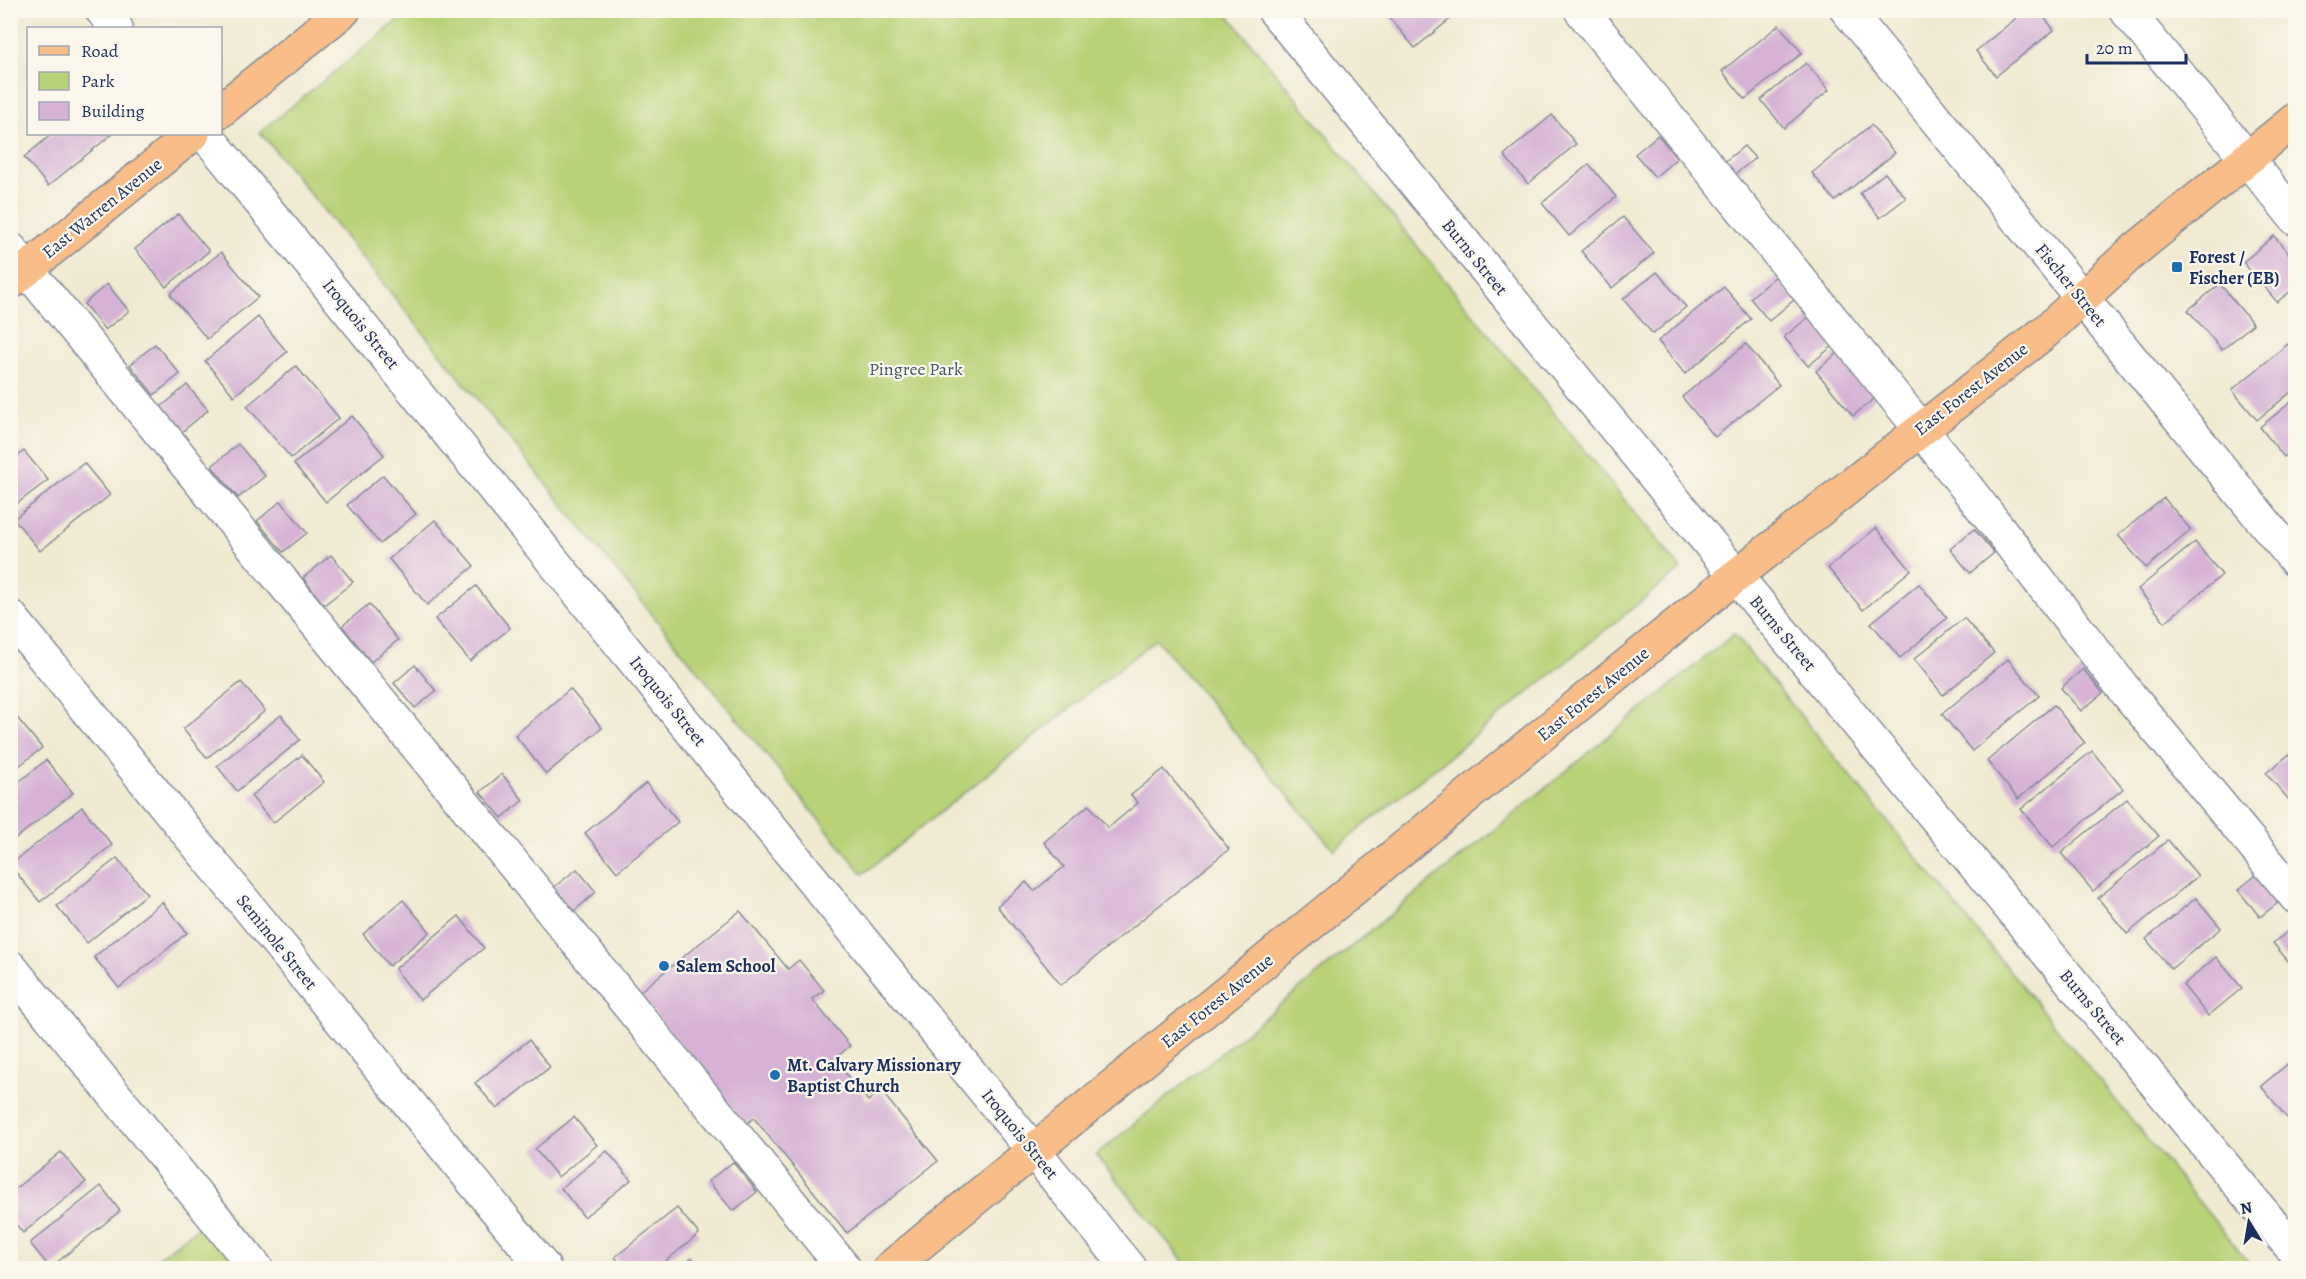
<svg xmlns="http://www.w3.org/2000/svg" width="2306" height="1279" font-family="Alegreya,serif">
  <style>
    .green { fill: #b8d277; stroke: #6a806a; stroke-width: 1.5 }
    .building { fill: #d6b2d6 }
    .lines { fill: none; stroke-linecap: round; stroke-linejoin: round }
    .minor-casing { stroke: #868c98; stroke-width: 36 }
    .major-casing { stroke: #868c98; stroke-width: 36 }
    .minor { stroke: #fff; stroke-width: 33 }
    .major { stroke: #f8bd88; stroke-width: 33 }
    .poi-dot { fill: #1f6fb2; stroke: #fbf7ec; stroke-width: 2 }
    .labels { text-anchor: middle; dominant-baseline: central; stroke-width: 4.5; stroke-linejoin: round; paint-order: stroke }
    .street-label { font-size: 18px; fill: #1b2f5e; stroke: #fbf7ec }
    .poi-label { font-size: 18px; font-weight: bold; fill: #1b2f5e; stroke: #fbf7ec; text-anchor: start }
    .park-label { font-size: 18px; fill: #425864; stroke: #fbf7ec }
  </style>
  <rect width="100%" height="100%" fill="#fbf7ec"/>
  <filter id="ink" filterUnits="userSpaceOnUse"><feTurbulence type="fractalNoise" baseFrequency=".0167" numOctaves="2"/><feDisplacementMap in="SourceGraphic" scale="12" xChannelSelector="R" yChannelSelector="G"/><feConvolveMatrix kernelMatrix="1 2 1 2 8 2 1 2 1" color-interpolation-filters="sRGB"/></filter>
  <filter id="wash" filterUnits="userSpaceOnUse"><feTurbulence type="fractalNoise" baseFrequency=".008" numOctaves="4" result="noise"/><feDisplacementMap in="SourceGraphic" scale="24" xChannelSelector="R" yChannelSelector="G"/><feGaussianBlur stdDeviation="1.35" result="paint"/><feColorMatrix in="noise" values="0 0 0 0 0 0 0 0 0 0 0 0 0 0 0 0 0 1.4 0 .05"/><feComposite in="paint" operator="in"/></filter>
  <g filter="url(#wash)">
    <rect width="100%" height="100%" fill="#f0ead1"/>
    <!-- green -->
    <g class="green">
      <polygon points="410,11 1225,11 1681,569 1334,850 1156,639 863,874 260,132"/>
      <polygon points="1734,634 2253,1268 1189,1268 1096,1155"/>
      <polygon points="213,1216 256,1268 145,1268"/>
    </g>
    <g id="blocks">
      <!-- building -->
      <g class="building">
        <polygon points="1395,10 1461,10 1415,48 1388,16"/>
        <polygon points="2026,10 2039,10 2054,30 1996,76 1976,51"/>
        <polygon points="1779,25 1802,53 1745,99 1722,71"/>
        <polygon points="1806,63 1829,90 1784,128 1761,100"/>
        <polygon points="1552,115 1576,144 1528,184 1504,155"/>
        <polygon points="1871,125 1895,153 1835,201 1812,173"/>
        <polygon points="52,134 109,134 111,135 48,186 24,157"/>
        <polygon points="1658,135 1677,158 1655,177 1635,154"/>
        <polygon points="1744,146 1755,158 1733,176 1723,163"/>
        <polygon points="1589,164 1616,197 1569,236 1542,203"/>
        <polygon points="1885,173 1906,198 1880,218 1860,193"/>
        <polygon points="178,214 209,251 166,287 135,249"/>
        <polygon points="1623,217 1654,253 1612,288 1581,251"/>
        <polygon points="2274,236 2296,262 2296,287 2277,302 2243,262"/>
        <polygon points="221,252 258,297 207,339 170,294"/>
        <polygon points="1657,272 1686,307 1653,334 1623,299"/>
        <polygon points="1776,276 1795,299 1769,321 1750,298"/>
        <polygon points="107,284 129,311 105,330 84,304"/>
        <polygon points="2220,284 2253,324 2222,350 2188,310"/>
        <polygon points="1724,287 1751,319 1685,374 1658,341"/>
        <polygon points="1810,316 1834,345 1808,366 1784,337"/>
        <polygon points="258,317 287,352 234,396 205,361"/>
        <polygon points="155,344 180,374 154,395 130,365"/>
        <polygon points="1746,344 1779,385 1715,437 1682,397"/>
        <polygon points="2288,344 2296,353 2296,388 2257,420 2232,390"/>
        <polygon points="1840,351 1877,396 1853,416 1816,371"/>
        <polygon points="296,366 339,418 291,458 247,406"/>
        <polygon points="187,385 208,410 182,432 161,407"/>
        <polygon points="2296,398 2296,447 2284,457 2260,427"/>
        <polygon points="352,416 384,455 326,502 294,464"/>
        <polygon points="238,444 265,476 238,498 212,466"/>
        <polygon points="24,451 48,480 10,509 10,462"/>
        <polygon points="84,463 110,495 40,551 14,519"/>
        <polygon points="383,475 416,514 380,544 347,505"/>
        <polygon points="2164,498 2191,530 2146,568 2118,535"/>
        <polygon points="281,501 307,533 283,552 257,521"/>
        <polygon points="435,520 474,566 427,605 389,559"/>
        <polygon points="1876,528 1911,570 1863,610 1828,568"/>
        <polygon points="1974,529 1994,553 1970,573 1950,549"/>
        <polygon points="2195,542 2222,575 2165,622 2138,589"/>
        <polygon points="331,555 353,582 324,605 303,578"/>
        <polygon points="1919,584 1947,618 1900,658 1871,623"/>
        <polygon points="476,586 510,628 470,661 435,619"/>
        <polygon points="369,604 398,640 371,662 342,626"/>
        <polygon points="1964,618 1994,653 1943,695 1914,659"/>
        <polygon points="2008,659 2039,696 1972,751 1942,714"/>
        <polygon points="415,665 436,691 415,708 394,683"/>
        <polygon points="2083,669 2103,693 2081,711 2061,688"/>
        <polygon points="241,682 265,711 207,758 183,729"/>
        <polygon points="570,689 602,728 546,774 515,735"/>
        <polygon points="2054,705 2085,743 2018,799 1987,761"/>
        <polygon points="10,709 42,748 10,773"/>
        <polygon points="281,715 300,740 237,791 217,766"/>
        <polygon points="2296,749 2296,797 2290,801 2266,773"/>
        <polygon points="2092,751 2123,789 2053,847 2021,809"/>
        <polygon points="302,755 324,782 273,823 251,796"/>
        <polygon points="46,760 73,793 10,843 10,789"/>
        <polygon points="1164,769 1229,849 1061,985 997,906 1026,882 1034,891 1064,867 1044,842 1089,805 1108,828 1138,803 1131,795"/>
        <polygon points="502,774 523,800 502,818 480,792"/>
        <polygon points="646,783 678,822 617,872 585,833"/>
        <polygon points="2127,799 2159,836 2093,891 2061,853"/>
        <polygon points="82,807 112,845 40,902 10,865"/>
        <polygon points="2168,840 2198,876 2127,934 2098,898"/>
        <polygon points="117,858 147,894 87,943 57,906"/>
        <polygon points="577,869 596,892 573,912 553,888"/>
        <polygon points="2261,871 2284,898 2260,917 2238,890"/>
        <polygon points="2196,898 2221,928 2171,969 2146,939"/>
        <polygon points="403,900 430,932 389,966 363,934"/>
        <polygon points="162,902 187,933 119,988 94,957"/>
        <polygon points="740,911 788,969 799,960 824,990 812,999 850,1046 834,1059 868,1101 881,1091 938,1161 847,1233 754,1118 745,1125 638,993"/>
        <polygon points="459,916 484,948 420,1000 395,969"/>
        <polygon points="2296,925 2296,965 2293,967 2273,943"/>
        <polygon points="2216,957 2242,988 2208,1016 2183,985"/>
        <polygon points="529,1040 550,1067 497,1109 475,1083"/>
        <polygon points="2296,1057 2296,1110 2287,1118 2261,1086"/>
        <polygon points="574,1117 597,1145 558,1177 535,1149"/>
        <polygon points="607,1151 631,1180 584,1217 561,1188"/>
        <polygon points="61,1152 86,1182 23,1233 10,1217 10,1193"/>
        <polygon points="733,1162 757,1192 733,1211 708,1181"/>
        <polygon points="101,1186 120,1211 50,1268 30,1243"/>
        <polygon points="677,1208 699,1234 657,1268 624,1268 615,1257"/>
        <polygon points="692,1258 701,1268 679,1268"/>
      </g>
    </g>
  </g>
  <g filter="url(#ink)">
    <use href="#blocks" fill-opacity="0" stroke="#868c98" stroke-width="1.5"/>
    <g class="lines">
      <!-- minor casing -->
      <g class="minor-casing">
        <g id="minor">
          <polyline points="102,10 116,28"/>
          <polyline points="1274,10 1759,604 2296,1253"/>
          <polyline points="1581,10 1920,428 2128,694 2296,897"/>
          <polyline points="1847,10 2296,561"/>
          <polyline points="2126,10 2296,219"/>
          <polyline points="205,134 1129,1268"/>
          <polyline points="10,249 844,1268"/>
          <polyline points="10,616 544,1268"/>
          <polyline points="10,967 256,1268"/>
        </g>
      </g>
      <!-- major casing -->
      <g class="major-casing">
        <g id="major">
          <polyline points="220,111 344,10"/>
          <polyline points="10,283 193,134"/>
          <polyline points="890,1268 1736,576 2045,332 2130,254 2296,119"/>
        </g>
      </g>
      <!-- minor -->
      <use href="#minor" class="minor"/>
      <!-- major -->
      <use href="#major" class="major"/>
    </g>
  </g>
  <!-- markers -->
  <g class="poi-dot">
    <rect x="2171" y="261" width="12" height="12" rx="3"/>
    <circle cx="664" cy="966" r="6"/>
    <circle cx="775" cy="1075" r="6"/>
  </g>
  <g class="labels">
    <!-- street labels -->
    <g class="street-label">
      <text transform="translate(102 208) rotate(-39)">East Warren Avenue</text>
      <text transform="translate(1475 257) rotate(51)">Burns Street</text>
      <text transform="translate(2071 285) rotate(51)">Fischer Street</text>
      <text transform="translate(361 324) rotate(51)">Iroquois Street</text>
      <text transform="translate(1971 389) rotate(-38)">East Forest Avenue</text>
      <text transform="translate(1783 633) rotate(50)">Burns Street</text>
      <text transform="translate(1593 694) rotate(-39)">East Forest Avenue</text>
      <text transform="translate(668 701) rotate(51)">Iroquois Street</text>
      <text transform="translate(277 942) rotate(51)">Seminole Street</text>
      <text transform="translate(1217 1001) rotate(-39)">East Forest Avenue</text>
      <text transform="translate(2093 1007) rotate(50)">Burns Street</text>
      <text transform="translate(1020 1134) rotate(51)">Iroquois Street</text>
    </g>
    <!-- poi labels -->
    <g class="poi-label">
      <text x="2189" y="257">Forest /<tspan x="2189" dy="21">Fischer (EB)</tspan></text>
      <text x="676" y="966">Salem School</text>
      <text x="787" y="1065">Mt. Calvary Missionary<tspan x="787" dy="21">Baptist Church</tspan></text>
    </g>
    <!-- park labels -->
    <g class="park-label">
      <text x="916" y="369">Pingree Park</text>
    </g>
  </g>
  <!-- margin -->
  <rect width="2306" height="1279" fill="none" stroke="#fbf7ec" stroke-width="36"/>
  <!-- legend -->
  <rect x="27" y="27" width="195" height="108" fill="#fbf7ec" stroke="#a1a7b3" stroke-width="1.5"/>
  <rect x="39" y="46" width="30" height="9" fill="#f8bd88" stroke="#a1a7b3" stroke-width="1.5"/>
  <text x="81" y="57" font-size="18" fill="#1b2f5e">Road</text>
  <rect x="39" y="72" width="30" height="18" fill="#b8d277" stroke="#a1a7b3" stroke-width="1.5"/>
  <text x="81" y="87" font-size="18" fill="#1b2f5e">Park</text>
  <rect x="39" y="102" width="30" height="18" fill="#d6b2d6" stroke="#a1a7b3" stroke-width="1.5"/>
  <text x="81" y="117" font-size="18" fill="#1b2f5e">Building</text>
  <!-- north arrow -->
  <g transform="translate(2249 1222) rotate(349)" stroke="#fbf7ec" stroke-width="4.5" paint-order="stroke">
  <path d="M0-4.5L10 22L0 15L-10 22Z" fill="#1b2f5e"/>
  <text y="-9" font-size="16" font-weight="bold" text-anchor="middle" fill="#1b2f5e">N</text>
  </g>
  <!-- scale -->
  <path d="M2087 54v9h99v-9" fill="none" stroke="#1b2f5e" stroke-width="3"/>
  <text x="2096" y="54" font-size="18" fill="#1b2f5e" stroke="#fbf7ec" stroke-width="4.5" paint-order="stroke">20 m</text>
</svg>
